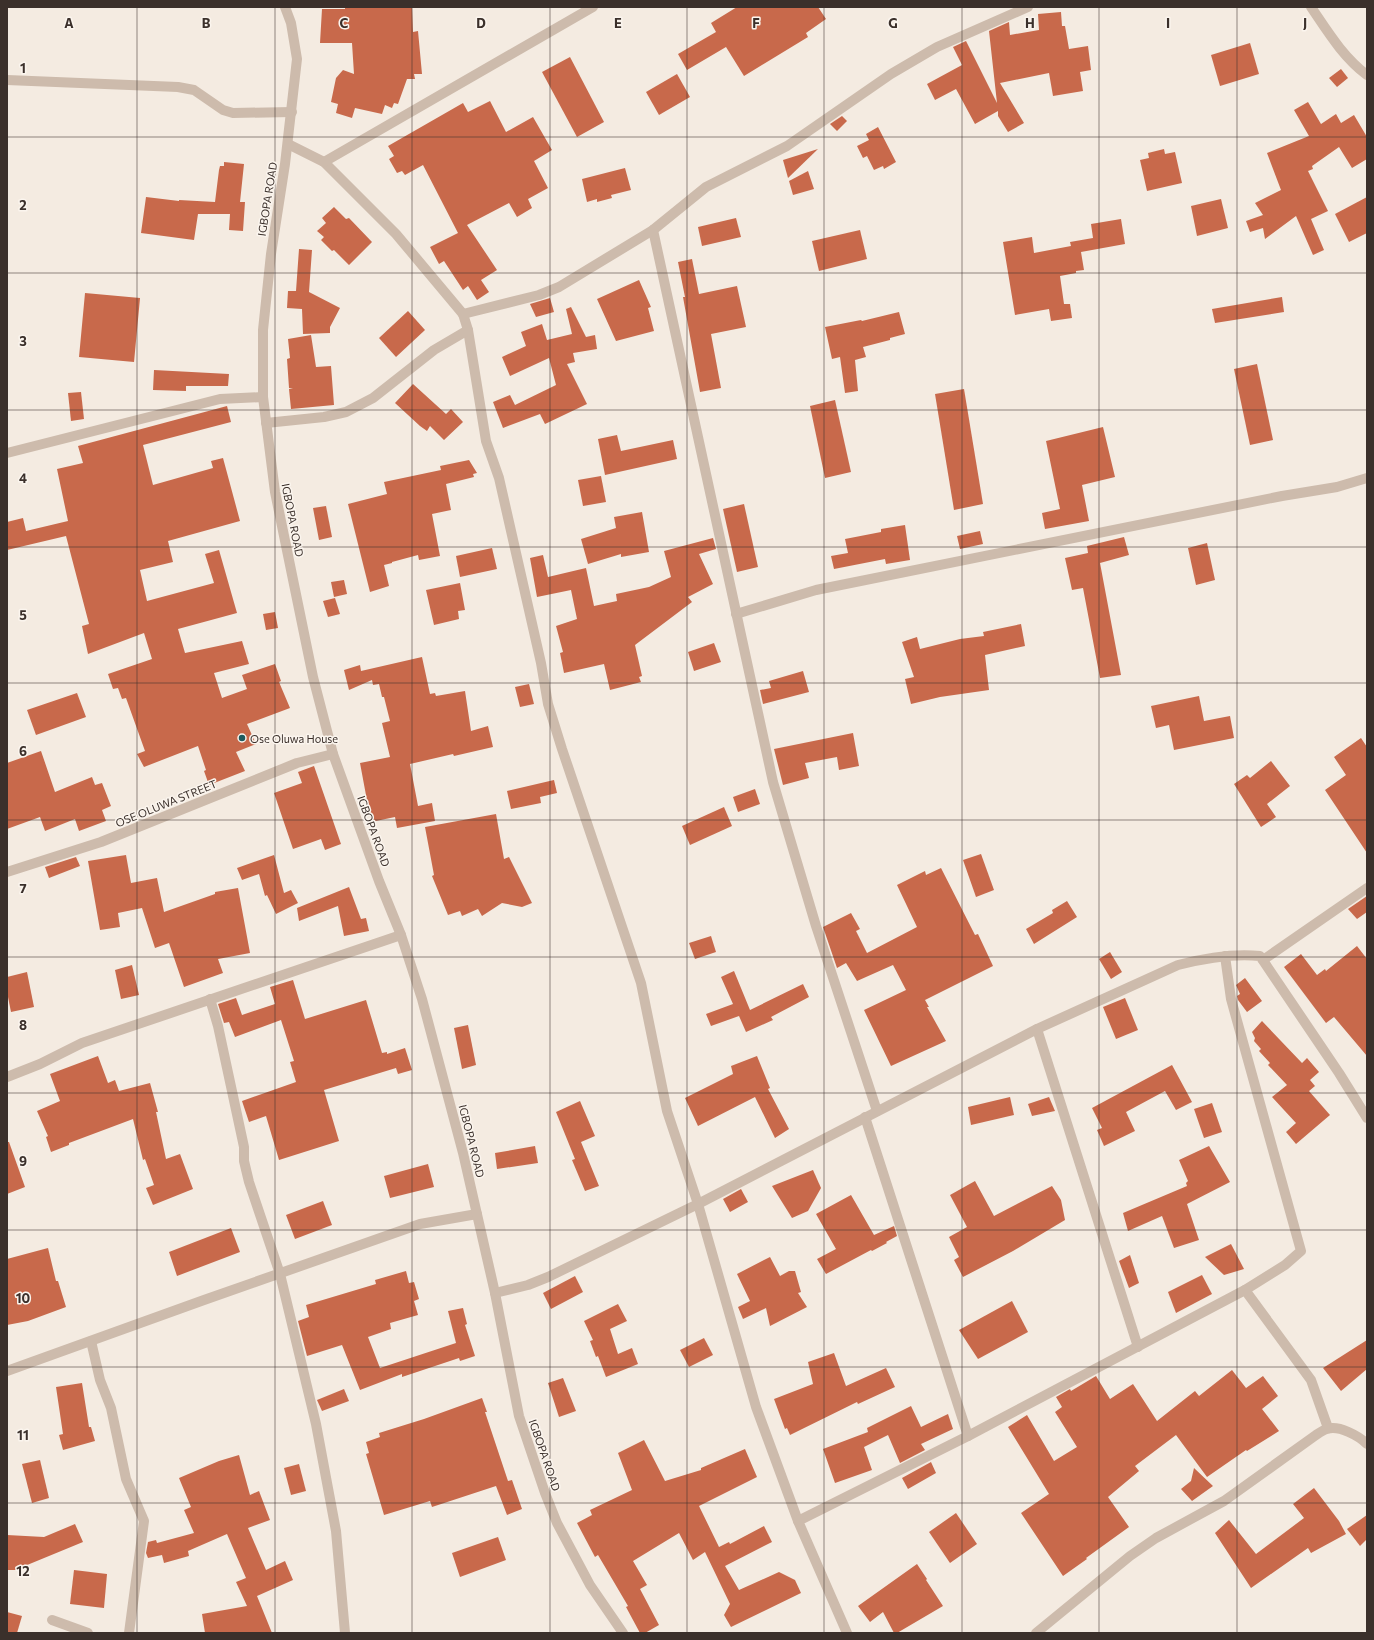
<svg xmlns="http://www.w3.org/2000/svg" width="1374" height="1640" font-family="Commissioner,sans-serif">
  <style>
    .building { fill: #c8694b }
    .lines { fill: none; stroke-linecap: round; stroke-linejoin: round }
    .minor { stroke: #cdbbac; stroke-width: 10 }
    .tertiary { stroke: #cdbbac; stroke-width: 10 }
    .grid { fill: none; stroke: #3b302b; stroke-width: 1; stroke-opacity: 0.55 }
    .poi-dot { fill: #1f5a5e; stroke: #fbf5ee; stroke-width: 1.5 }
    .labels { text-anchor: middle; dominant-baseline: central; stroke-width: 3; stroke-linejoin: round; paint-order: stroke }
    .street-label { font-size: 11px; fill: #3b302b; stroke: #fbf5ee }
    .poi-label { font-size: 11px; fill: #3b302b; stroke: #fbf5ee; text-anchor: start }
    .grid-label { font-size: 13px; text-anchor: middle; font-weight: bold; fill: #3b302b; stroke: #fbf5ee; stroke-width: 3; stroke-linejoin: round; paint-order: stroke }
  </style>
  <rect width="100%" height="100%" fill="#f4ebe1"/>
  <!-- building -->
  <g class="building">
    <polygon points="345,7 412,7 413,32 418,31 422,74 414,74 415,79 407,79 398,104 394,103 392,108 385,105 382,114 355,108 352,118 336,113 338,104 331,102 336,78 343,70 354,74 352,43 320,43 322,9 345,9"/>
    <polygon points="737,7 818,7 826,19 806,33 808,37 744,76 726,47 687,70 678,54 716,32 711,23"/>
    <polygon points="1061,12 1062,26 1065,26 1069,49 1088,46 1091,70 1080,72 1083,91 1053,96 1049,73 1000,83 1024,123 1008,132 998,116 998,111 975,124 956,89 935,100 927,84 962,65 953,47 966,41 997,103 989,31 1009,22 1010,35 1039,30 1038,14"/>
    <polygon points="1250,43 1259,74 1220,86 1211,55"/>
    <polygon points="570,57 604,122 577,137 542,72"/>
    <polygon points="1341,69 1348,78 1337,87 1329,78"/>
    <polygon points="677,74 690,97 659,115 646,92"/>
    <polygon points="490,101 506,132 533,117 552,150 534,161 548,188 528,199 532,208 517,217 509,203 467,225 497,270 481,280 489,292 477,300 468,286 463,290 444,261 439,264 430,247 458,233 423,165 405,175 402,171 397,173 389,159 394,156 388,146 463,103 468,112"/>
    <polygon points="1308,102 1321,124 1336,114 1341,123 1354,115 1367,137 1367,159 1352,168 1339,147 1312,166 1313,169 1308,171 1328,211 1311,219 1324,250 1313,255 1296,216 1265,239 1263,228 1250,232 1246,221 1263,215 1255,203 1281,190 1267,153 1309,136 1294,110"/>
    <polygon points="842,116 847,121 837,131 830,124"/>
    <polygon points="878,127 896,162 884,169 883,166 874,170 867,156 863,158 857,146 869,140 866,134"/>
    <polygon points="818,149 788,178 783,160"/>
    <polygon points="1164,149 1165,154 1175,152 1182,183 1147,191 1140,160 1149,158 1148,153"/>
    <polygon points="224,162 244,164 240,202 245,202 243,231 229,230 230,214 198,214 194,240 141,233 146,197 179,201 179,200 215,202 219,170 220,166 224,166"/>
    <polygon points="625,168 631,190 611,195 612,198 597,202 597,199 587,202 582,179"/>
    <polygon points="808,171 814,189 793,195 789,181"/>
    <polygon points="1367,197 1367,233 1349,242 1335,214"/>
    <polygon points="1221,199 1228,228 1197,236 1191,206"/>
    <polygon points="334,207 346,219 349,218 372,242 349,265 334,250 332,251 321,240 324,237 317,231 326,223 322,218"/>
    <polygon points="736,218 741,237 702,246 698,227"/>
    <polygon points="1121,219 1125,244 1081,252 1084,270 1076,271 1076,273 1060,276 1064,304 1070,304 1072,318 1051,321 1049,309 1015,315 1003,242 1032,237 1034,253 1071,246 1070,242 1093,238 1091,224"/>
    <polygon points="860,230 867,259 819,271 812,241"/>
    <polygon points="299,249 312,250 309,292 340,308 330,327 330,333 303,334 302,309 287,308 288,291 296,291"/>
    <polygon points="692,259 699,294 737,286 746,327 711,334 721,388 700,392 683,297 685,297 678,262"/>
    <polygon points="639,280 651,307 648,308 654,331 616,341 597,299"/>
    <polygon points="85,293 140,298 134,362 79,357"/>
    <polygon points="1282,297 1284,312 1215,323 1212,309"/>
    <polygon points="550,298 554,312 536,317 530,304"/>
    <polygon points="571,307 586,337 595,335 597,349 573,353 575,362 567,364 587,404 545,424 540,414 503,428 493,402 510,395 515,405 556,385 549,358 510,376 502,357 526,346 521,332 542,324 547,340 572,334 566,309"/>
    <polygon points="408,311 425,330 396,357 379,338"/>
    <polygon points="899,312 905,334 890,338 890,340 863,347 866,357 855,360 858,391 845,393 840,357 832,359 825,327 861,320 862,321"/>
    <polygon points="311,335 316,367 331,366 334,405 291,409 289,389 293,388 289,388 287,359 290,358 288,339"/>
    <polygon points="1257,364 1273,440 1250,445 1234,369"/>
    <polygon points="154,370 229,374 228,386 186,386 186,391 153,390"/>
    <polygon points="413,384 446,414 451,409 463,422 444,440 430,426 427,431 420,426 395,403"/>
    <polygon points="964,389 983,504 954,510 935,394"/>
    <polygon points="81,392 84,419 71,421 68,393"/>
    <polygon points="835,400 851,472 825,478 810,406"/>
    <polygon points="227,406 231,422 143,445 153,485 213,468 211,461 223,458 240,521 168,541 173,562 140,570 147,601 214,583 205,554 219,550 237,613 178,629 185,653 242,641 249,664 214,673 222,698 247,689 242,675 275,664 281,681 279,682 290,708 247,724 256,744 236,752 245,771 209,785 204,771 206,770 198,746 144,767 137,754 145,751 126,698 122,699 118,688 113,689 108,674 152,659 144,633 88,654 82,626 89,624 66,536 7,550 7,522 23,518 26,531 68,521 57,469 83,463 78,446"/>
    <polygon points="1103,427 1115,477 1082,485 1089,521 1045,529 1042,513 1060,509 1046,441"/>
    <polygon points="617,435 621,451 673,440 677,459 605,475 598,439"/>
    <polygon points="469,460 477,473 473,474 474,477 446,484 451,510 432,514 440,556 419,560 418,555 392,562 392,563 384,565 389,586 370,592 348,504 387,494 384,482 441,470 440,466"/>
    <polygon points="601,476 606,502 583,506 578,480"/>
    <polygon points="744,504 758,567 737,572 723,509"/>
    <polygon points="326,506 332,537 319,540 313,508"/>
    <polygon points="642,512 649,552 621,557 621,554 588,564 581,539 616,528 614,517"/>
    <polygon points="905,525 910,560 886,564 885,559 834,569 831,556 848,553 845,539 881,532 881,529"/>
    <polygon points="980,531 983,544 960,549 957,536"/>
    <polygon points="1124,537 1129,555 1100,563 1121,675 1100,678 1083,588 1072,590 1065,558 1088,553 1087,546"/>
    <polygon points="713,538 716,549 699,554 713,584 688,597 692,602 635,645 642,676 639,677 641,682 610,690 604,664 564,673 560,653 563,652 556,626 577,619 571,590 537,597 530,558 543,555 548,577 586,568 594,606 617,601 616,594 649,587 671,577 664,551"/>
    <polygon points="1207,543 1215,580 1196,585 1188,548"/>
    <polygon points="492,548 497,569 460,577 456,556"/>
    <polygon points="344,580 347,594 334,597 331,582"/>
    <polygon points="460,583 465,610 458,611 459,619 434,625 426,590"/>
    <polygon points="335,598 340,614 328,617 323,601"/>
    <polygon points="275,612 278,628 266,630 263,614"/>
    <polygon points="1021,624 1025,646 985,655 989,690 940,697 911,704 905,679 914,677 902,642 917,637 920,649 960,639 984,636 983,632"/>
    <polygon points="714,643 721,662 694,671 688,652"/>
    <polygon points="422,657 430,694 435,693 436,696 465,691 471,731 488,726 493,747 454,756 453,754 410,764 418,806 432,803 435,821 397,828 395,817 371,822 360,763 390,757 382,723 390,721 384,697 382,697 379,684 373,685 372,680 349,690 344,670 360,665 361,671"/>
    <polygon points="803,671 809,692 763,704 760,690 771,688 769,681"/>
    <polygon points="529,684 534,704 520,707 515,687"/>
    <polygon points="77,693 86,717 36,735 27,710"/>
    <polygon points="1199,696 1204,721 1230,716 1234,738 1174,750 1169,725 1156,728 1151,706"/>
    <polygon points="853,733 859,766 839,770 837,757 805,763 809,778 783,785 774,749"/>
    <polygon points="1361,738 1367,747 1367,853 1325,790 1346,775 1334,757"/>
    <polygon points="41,751 55,792 92,777 95,785 102,783 111,806 102,810 106,821 79,831 75,819 45,831 40,817 7,829 7,763"/>
    <polygon points="1271,761 1290,786 1267,804 1276,817 1261,827 1234,784 1247,775 1250,778"/>
    <polygon points="314,766 341,844 325,850 321,839 293,849 274,793 302,783 298,772"/>
    <polygon points="554,780 557,793 540,797 541,803 511,809 507,791"/>
    <polygon points="755,789 760,804 738,812 733,797"/>
    <polygon points="724,807 732,826 690,845 682,826"/>
    <polygon points="496,814 504,859 509,857 532,903 522,907 502,903 482,916 478,909 462,916 460,911 448,915 432,876 434,875 425,827"/>
    <polygon points="981,854 994,890 976,897 963,860"/>
    <polygon points="126,855 131,883 157,878 164,912 215,894 215,892 238,888 250,953 218,959 223,973 184,987 169,943 155,948 142,908 118,913 120,927 100,930 88,861"/>
    <polygon points="274,855 284,893 291,890 298,903 276,914 267,895 265,896 259,874 242,880 237,868"/>
    <polygon points="76,857 80,866 49,878 45,867"/>
    <polygon points="941,868 975,935 978,934 993,966 925,1000 929,1007 927,1007 946,1041 891,1066 864,1010 906,990 893,965 857,981 846,963 837,968 823,927 851,913 860,929 856,931 867,953 917,927 897,885 925,871 926,875"/>
    <polygon points="349,887 361,919 366,918 369,931 344,936 338,906 299,921 297,908"/>
    <polygon points="1367,896 1367,912 1357,919 1348,909"/>
    <polygon points="1067,901 1077,917 1034,944 1026,929 1053,913 1052,910"/>
    <polygon points="711,936 716,952 695,959 689,943"/>
    <polygon points="1357,946 1367,959 1367,1056 1334,1017 1326,1023 1284,967 1301,954 1317,975 1325,969 1326,971"/>
    <polygon points="1110,952 1122,972 1111,979 1099,959"/>
    <polygon points="132,965 139,995 121,999 115,970"/>
    <polygon points="734,971 750,1010 803,984 809,997 771,1017 773,1020 746,1032 739,1016 711,1026 706,1014 733,1004 721,977"/>
    <polygon points="27,972 34,1007 11,1012 7,992 7,977"/>
    <polygon points="1245,978 1262,1001 1247,1012 1238,1000 1237,996 1240,994 1236,985"/>
    <polygon points="293,980 305,1019 366,1000 382,1053 387,1052 387,1054 405,1048 412,1070 398,1074 396,1068 324,1090 339,1141 279,1160 266,1116 249,1122 242,1101 296,1082 290,1062 294,1061 281,1020 235,1037 229,1022 224,1023 218,1004 236,998 242,1015 275,1004 270,987"/>
    <polygon points="1125,998 1138,1030 1116,1039 1103,1007"/>
    <polygon points="1262,1021 1302,1063 1307,1058 1319,1072 1310,1080 1315,1086 1309,1091 1330,1115 1296,1144 1286,1132 1296,1123 1272,1097 1287,1085 1268,1065 1270,1063 1259,1051 1261,1049 1254,1041 1255,1038 1252,1032"/>
    <polygon points="468,1025 476,1065 462,1069 454,1028"/>
    <polygon points="98,1056 108,1083 115,1080 119,1091 150,1083 158,1112 156,1112 166,1159 180,1154 193,1189 153,1205 146,1188 154,1185 145,1159 143,1160 133,1119 69,1143 69,1145 51,1152 46,1137 48,1136 37,1111 60,1101 50,1074"/>
    <polygon points="757,1056 770,1088 768,1089 789,1129 775,1138 755,1097 698,1126 685,1098 733,1074 731,1066"/>
    <polygon points="1172,1065 1192,1102 1176,1110 1165,1091 1126,1112 1135,1131 1104,1146 1097,1130 1102,1128 1092,1108"/>
    <polygon points="1010,1097 1014,1115 971,1125 968,1107"/>
    <polygon points="1049,1097 1055,1111 1032,1116 1028,1104"/>
    <polygon points="580,1101 595,1136 581,1142 599,1186 585,1191 572,1160 575,1159 556,1112"/>
    <polygon points="1212,1103 1222,1132 1204,1138 1194,1109"/>
    <polygon points="7,1142 9,1142 25,1187 7,1194"/>
    <polygon points="535,1146 538,1163 497,1169 495,1153"/>
    <polygon points="1209,1146 1230,1182 1187,1204 1199,1240 1174,1248 1162,1216 1128,1231 1123,1213 1187,1186 1186,1183 1188,1181 1179,1160"/>
    <polygon points="428,1164 434,1187 390,1198 384,1176"/>
    <polygon points="813,1170 821,1188 808,1211 792,1218 772,1186"/>
    <polygon points="975,1181 994,1216 1052,1186 1061,1200 1065,1220 1013,1251 963,1277 954,1260 959,1257 949,1237 967,1227 950,1195"/>
    <polygon points="741,1189 748,1202 730,1212 723,1199"/>
    <polygon points="851,1195 874,1235 894,1226 897,1236 886,1242 887,1243 872,1251 871,1250 826,1274 817,1259 836,1249 816,1214"/>
    <polygon points="323,1201 332,1225 295,1239 286,1215"/>
    <polygon points="231,1228 240,1252 177,1276 169,1252"/>
    <polygon points="1231,1244 1244,1269 1224,1275 1205,1257"/>
    <polygon points="48,1248 56,1281 58,1281 66,1307 28,1321 7,1325 7,1259"/>
    <polygon points="1130,1255 1139,1283 1129,1288 1119,1261"/>
    <polygon points="770,1257 780,1276 789,1271 795,1271 801,1292 798,1293 807,1307 770,1326 766,1308 743,1319 738,1307 750,1301 737,1274"/>
    <polygon points="406,1271 409,1283 414,1282 419,1299 414,1301 418,1315 390,1323 391,1329 368,1337 380,1368 456,1343 448,1311 463,1308 467,1324 465,1325 475,1356 460,1361 459,1358 402,1377 402,1374 360,1390 342,1345 307,1356 298,1321 309,1317 306,1305 376,1284 375,1280"/>
    <polygon points="1202,1275 1212,1294 1176,1313 1168,1292"/>
    <polygon points="575,1276 583,1292 551,1309 543,1293"/>
    <polygon points="1012,1301 1028,1332 978,1359 959,1330"/>
    <polygon points="618,1304 627,1321 610,1329 618,1354 632,1348 638,1364 606,1377 598,1356 596,1357 590,1341 593,1340 584,1321"/>
    <polygon points="704,1338 713,1355 689,1367 680,1350"/>
    <polygon points="1367,1340 1367,1369 1341,1391 1323,1368"/>
    <polygon points="834,1353 846,1386 886,1368 895,1387 858,1404 857,1402 790,1435 787,1428 785,1429 774,1399 813,1384 808,1362"/>
    <polygon points="1232,1370 1246,1388 1263,1376 1278,1396 1262,1409 1279,1431 1247,1451 1246,1450 1207,1477 1176,1435 1135,1466 1139,1471 1108,1497 1129,1527 1086,1558 1087,1559 1063,1576 1021,1513 1049,1494 1008,1427 1027,1415 1054,1461 1077,1447 1055,1412 1062,1407 1056,1397 1070,1389 1071,1391 1096,1376 1110,1399 1133,1384 1157,1421 1195,1391 1199,1396"/>
    <polygon points="563,1378 576,1411 559,1417 548,1383"/>
    <polygon points="82,1383 89,1427 91,1427 95,1441 63,1450 59,1435 63,1434 56,1387"/>
    <polygon points="344,1389 349,1401 322,1411 317,1400"/>
    <polygon points="482,1398 487,1412 485,1412 508,1481 512,1480 522,1509 507,1515 496,1486 432,1507 430,1501 384,1515 366,1454 369,1453 366,1442 380,1437 379,1433 424,1419"/>
    <polygon points="911,1406 921,1427 948,1414 953,1429 921,1444 925,1450 900,1463 888,1435 864,1447 872,1470 835,1483 823,1449 868,1432 867,1428"/>
    <polygon points="644,1440 665,1481 701,1470 701,1468 745,1449 757,1477 699,1506 719,1547 729,1542 730,1544 764,1526 772,1542 725,1566 739,1590 779,1572 795,1580 801,1593 731,1627 724,1615 730,1604 705,1552 693,1560 679,1533 633,1561 647,1585 640,1589 659,1625 645,1633 640,1633 626,1607 628,1606 598,1555 595,1557 577,1523 592,1515 590,1510 632,1490 618,1453"/>
    <polygon points="239,1455 250,1495 259,1491 270,1520 248,1528 266,1570 285,1561 293,1580 257,1596 272,1633 205,1633 202,1614 247,1606 236,1582 246,1578 227,1534 188,1551 189,1556 164,1563 162,1555 148,1558 146,1553 148,1542 156,1540 157,1543 194,1533 184,1510 191,1507 179,1478 219,1461"/>
    <polygon points="40,1460 49,1498 32,1503 22,1464"/>
    <polygon points="931,1462 936,1473 908,1489 902,1478"/>
    <polygon points="299,1464 306,1491 291,1495 284,1468"/>
    <polygon points="1194,1468 1213,1486 1192,1501 1181,1489 1191,1481"/>
    <polygon points="1314,1488 1339,1521 1346,1534 1311,1553 1308,1548 1251,1588 1215,1533 1229,1520 1256,1554 1304,1518 1293,1504"/>
    <polygon points="956,1513 977,1544 950,1563 929,1532"/>
    <polygon points="1367,1515 1367,1539 1360,1546 1347,1529"/>
    <polygon points="75,1524 83,1542 15,1570 7,1570 7,1535 44,1537"/>
    <polygon points="498,1537 506,1560 460,1577 452,1553"/>
    <polygon points="917,1564 927,1579 926,1580 943,1606 897,1633 894,1633 883,1612 870,1622 858,1606"/>
    <polygon points="74,1570 107,1574 104,1608 70,1604"/>
    <polygon points="7,1612 22,1616 17,1633 7,1633"/>
  </g>
  <g class="lines">
    <!-- minor -->
    <g class="minor">
      <path d="M1311,7C1328,32 1343,57 1367,75"/>
      <polyline points="7,80 178,87 194,90 223,110 233,113 292,112"/>
      <polyline points="288,144 324,162 396,234 463,314"/>
      <polyline points="324,162 593,7"/>
      <polyline points="653,230 773,782 816,926 877,1111"/>
      <polyline points="468,330 486,441 499,478 541,663 548,704 562,749 641,983 667,1111 698,1204 756,1407 798,1521"/>
      <polyline points="266,423 324,417 346,412 373,398 434,350 468,330 463,314 539,295 559,287 653,230 706,187 787,146 891,74 937,47 1028,7"/>
      <polyline points="7,453 220,399 263,397"/>
      <polyline points="736,614 816,590 1282,496 1337,487 1367,478"/>
      <polyline points="7,872 101,842 297,763 333,754"/>
      <polyline points="1225,956 1231,999 1301,1251 1285,1265 1245,1290"/>
      <polyline points="1263,960 1367,888"/>
      <polyline points="210,999 218,1026 244,1147 244,1161 249,1182 280,1274 316,1424 336,1531 345,1633"/>
      <polyline points="1037,1029 1138,1347"/>
      <polyline points="7,1077 40,1064 82,1043 401,935"/>
      <path d="M495,1293L528,1285L548,1277L698,1204L1037,1029L1178,965C1205,958 1232,953 1260,956L1339,1073L1367,1118"/>
      <polyline points="91,1341 100,1380 111,1408 126,1479 144,1521 129,1633"/>
      <polyline points="7,1371 204,1300 420,1224 477,1214"/>
      <polyline points="968,1436 1245,1290 1311,1380 1328,1428"/>
      <polyline points="52,1620 88,1633"/>
      <polyline points="847,1633 798,1521 968,1436 865,1117"/>
      <path d="M1036,1633L1130,1556L1156,1538L1224,1501L1316,1435C1319,1433 1323,1430 1327,1429C1339,1425 1359,1436 1367,1444"/>
    </g>
    <!-- tertiary -->
    <polyline class="tertiary" points="285,7 291,23 297,59 285,164 271,254 263,330 263,397 275,492 313,677 333,754 379,881 401,935 422,999 463,1153 495,1293 519,1416 545,1493 557,1523 590,1585 623,1633"/>
  </g>
  <!-- grid -->
  <path class="grid" d="M137,7V1633M275,7V1633M412,7V1633M550,7V1633M687,7V1633M824,7V1633M962,7V1633M1099,7V1633M1237,7V1633M7,137H1367M7,273H1367M7,410H1367M7,547H1367M7,683H1367M7,820H1367M7,957H1367M7,1093H1367M7,1230H1367M7,1367H1367M7,1503H1367"/>
  <!-- markers -->
  <circle class="poi-dot" cx="242" cy="738" r="4"/>
  <g class="labels">
    <!-- street labels -->
    <g class="street-label">
      <text transform="translate(267 199) rotate(-81)">IGBOPA ROAD</text>
      <text transform="translate(293 520) rotate(79)">IGBOPA ROAD</text>
      <text transform="translate(166 803) rotate(-22)">OSE OLUWA STREET</text>
      <text transform="translate(374 831) rotate(70)">IGBOPA ROAD</text>
      <text transform="translate(472 1141) rotate(76)">IGBOPA ROAD</text>
      <text transform="translate(545 1455) rotate(71)">IGBOPA ROAD</text>
    </g>
    <!-- poi labels -->
    <g class="poi-label">
      <text x="250" y="738">Ose Oluwa House</text>
    </g>
  </g>
  <g class="grid-label">
    <text x="69" y="28">A</text>
    <text x="206" y="28">B</text>
    <text x="344" y="28">C</text>
    <text x="481" y="28">D</text>
    <text x="618" y="28">E</text>
    <text x="756" y="28">F</text>
    <text x="893" y="28">G</text>
    <text x="1030" y="28">H</text>
    <text x="1168" y="28">I</text>
    <text x="1305" y="28">J</text>
    <text x="23" y="73">1</text>
    <text x="23" y="210">2</text>
    <text x="23" y="346">3</text>
    <text x="23" y="483">4</text>
    <text x="23" y="620">5</text>
    <text x="23" y="756">6</text>
    <text x="23" y="893">7</text>
    <text x="23" y="1030">8</text>
    <text x="23" y="1166">9</text>
    <text x="23" y="1303">10</text>
    <text x="23" y="1440">11</text>
    <text x="23" y="1576">12</text>
  </g>
  <!-- border -->
  <rect width="1374" height="1640" fill="none" stroke="#3b302b" stroke-width="16"/>
</svg>
